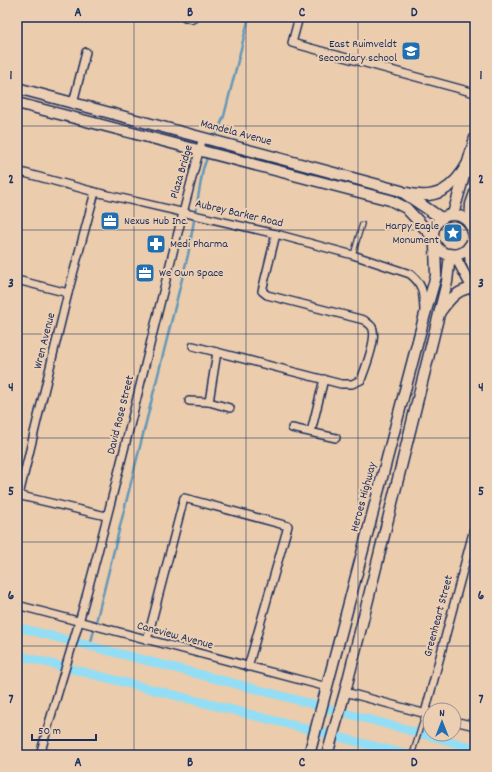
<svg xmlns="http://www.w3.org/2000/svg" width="492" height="772" font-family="Dekko,sans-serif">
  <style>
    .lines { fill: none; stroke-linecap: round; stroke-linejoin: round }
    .stream { stroke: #6498b9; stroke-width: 2.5 }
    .canal { stroke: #94def5; stroke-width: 9 }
    .service-casing { stroke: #1b2f5e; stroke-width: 6 }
    .minor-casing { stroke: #1b2f5e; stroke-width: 10 }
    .tertiary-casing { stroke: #1b2f5e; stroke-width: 12 }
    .secondary-casing { stroke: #1b2f5e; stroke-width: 13 }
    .service { stroke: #eccfb3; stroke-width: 3.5 }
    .minor { stroke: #eccfb3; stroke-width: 7 }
    .tertiary { stroke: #eccfb3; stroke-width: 9 }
    .secondary { stroke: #eccfb3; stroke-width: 10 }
    .grid { fill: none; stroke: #1b2f5e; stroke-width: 1; stroke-opacity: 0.55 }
    .labels { text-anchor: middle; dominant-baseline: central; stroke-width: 4; stroke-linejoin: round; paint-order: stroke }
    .poi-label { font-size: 12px; fill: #1b2f5e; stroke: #eccfb3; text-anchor: start }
    .street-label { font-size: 12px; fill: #1b2f5e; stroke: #eccfb3 }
    .neatline { fill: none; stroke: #1b2f5e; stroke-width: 1.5 }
    .grid-label { font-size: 13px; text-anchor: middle; font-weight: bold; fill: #1b2f5e }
  </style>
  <rect width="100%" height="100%" fill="#ebccac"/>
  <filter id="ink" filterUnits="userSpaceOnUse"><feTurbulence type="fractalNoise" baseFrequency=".025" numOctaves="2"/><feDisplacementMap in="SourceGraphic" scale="8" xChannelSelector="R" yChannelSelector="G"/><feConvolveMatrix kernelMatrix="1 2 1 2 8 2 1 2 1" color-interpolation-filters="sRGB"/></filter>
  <g filter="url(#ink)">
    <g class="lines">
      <!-- stream -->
      <g class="stream">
        <polyline points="215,138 224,116 249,17"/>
        <polyline points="90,646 188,255 203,169 208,155"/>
      </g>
      <!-- canal -->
      <g class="canal">
        <polyline points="17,627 271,693 475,748"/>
        <polyline points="17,655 409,755"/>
      </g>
      <!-- service casing -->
      <g class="service-casing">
        <g id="service">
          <polyline points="353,255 362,224"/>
          <polyline points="412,755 425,713"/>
        </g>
      </g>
      <!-- minor casing -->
      <g class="minor-casing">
        <g id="minor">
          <polyline points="185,17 192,19 196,17"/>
          <polyline points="299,17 292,43 475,93"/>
          <polyline points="73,103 86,52"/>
          <path d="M17,171L95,192L276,234L353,255L410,274C424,285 423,294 424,310"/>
          <polyline points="17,280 68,293"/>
          <path d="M193,346L341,384H352L361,380C365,369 378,337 372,327C370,324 366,322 364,320L267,295L262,291L276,234"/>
          <polyline points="189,401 209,402 230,408"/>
          <polyline points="209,402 217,352"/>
          <polyline points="292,428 336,438"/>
          <polyline points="311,432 324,379"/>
          <polyline points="17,495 106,516"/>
          <polyline points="19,495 68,293 95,192"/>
          <polyline points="17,605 327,687"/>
          <polyline points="147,640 184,498 288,526 248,667"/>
          <polyline points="345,692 430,715"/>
          <polyline points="425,713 475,525"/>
          <polyline points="454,721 475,726"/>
          <path d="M40,755C52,711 66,667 79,622C124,462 159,298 203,137"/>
        </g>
      </g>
      <!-- tertiary casing -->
      <g class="tertiary-casing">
        <g id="tertiary">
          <polyline points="469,246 470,261 475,272"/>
          <polyline points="454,254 472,288"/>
          <path d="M439,314C449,301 457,288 475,288"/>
        </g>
      </g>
      <!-- secondary casing -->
      <g class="secondary-casing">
        <g id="secondary">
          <polyline points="17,88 401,191 441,218"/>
          <polyline points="17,103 390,200 406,208 432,236"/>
          <path d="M407,193C436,201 454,188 468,163"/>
          <polyline points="453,214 475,138"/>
          <circle cx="453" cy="235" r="20"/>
          <polyline points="470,225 471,204 475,193"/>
          <polyline points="309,755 425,314 436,276 435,245"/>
          <polyline points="327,755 345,692 447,282 450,254"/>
        </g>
      </g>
      <!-- service -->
      <use href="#service" class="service"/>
      <!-- minor -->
      <use href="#minor" class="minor"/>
      <!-- tertiary -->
      <use href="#tertiary" class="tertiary"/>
      <!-- secondary -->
      <use href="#secondary" class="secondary"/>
    </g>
  </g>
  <!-- grid -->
  <path class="grid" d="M134,17V755M246,17V755M358,17V755M17,126H475M17,230H475M17,334H475M17,438H475M17,542H475M17,646H475"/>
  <!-- icons -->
  <defs>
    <g id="school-square" transform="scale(1)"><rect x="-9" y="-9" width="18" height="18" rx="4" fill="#1f6fb2" stroke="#eccfb3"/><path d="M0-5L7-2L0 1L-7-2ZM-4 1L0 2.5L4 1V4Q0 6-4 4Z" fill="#fff"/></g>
    <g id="office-square" transform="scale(1)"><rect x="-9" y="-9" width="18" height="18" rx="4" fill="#1f6fb2" stroke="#eccfb3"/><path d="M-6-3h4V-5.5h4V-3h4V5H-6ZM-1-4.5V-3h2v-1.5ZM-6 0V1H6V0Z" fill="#fff"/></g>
    <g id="sight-square" transform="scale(1)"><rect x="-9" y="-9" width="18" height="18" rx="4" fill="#1f6fb2" stroke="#eccfb3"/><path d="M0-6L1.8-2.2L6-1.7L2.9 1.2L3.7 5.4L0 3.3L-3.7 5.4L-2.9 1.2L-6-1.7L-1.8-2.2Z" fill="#fff"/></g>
    <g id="pharmacy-square" transform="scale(1)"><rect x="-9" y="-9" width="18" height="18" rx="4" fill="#1f6fb2" stroke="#eccfb3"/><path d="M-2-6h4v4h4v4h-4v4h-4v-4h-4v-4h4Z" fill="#fff"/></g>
  </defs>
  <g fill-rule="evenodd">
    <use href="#school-square" x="411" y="51"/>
    <use href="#office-square" x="110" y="221"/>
    <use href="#sight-square" x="453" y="233"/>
    <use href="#pharmacy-square" x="156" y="244"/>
    <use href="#office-square" x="145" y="273"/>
  </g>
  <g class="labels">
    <!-- poi labels -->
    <g class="poi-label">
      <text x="397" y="44" text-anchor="end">East Ruimveldt<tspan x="397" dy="14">Secondary school</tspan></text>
      <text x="124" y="221">Nexus Hub Inc.</text>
      <text x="439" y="226" text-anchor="end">Harpy Eagle<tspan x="439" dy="14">Monument</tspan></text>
      <text x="170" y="244">Medi Pharma</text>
      <text x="159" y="273">We Own Space</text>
    </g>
    <!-- street labels -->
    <g class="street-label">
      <text transform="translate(236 133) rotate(15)">Mandela Avenue</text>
      <text transform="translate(182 172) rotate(-74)">Plaza Bridge</text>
      <text transform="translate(239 214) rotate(13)">Aubrey Barker Road</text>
      <text transform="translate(45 341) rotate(-76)">Wren Avenue</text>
      <text transform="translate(121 415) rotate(-76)">David Rose Street</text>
      <text transform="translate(364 497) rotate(-75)">Heroes Highway</text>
      <text transform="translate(439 616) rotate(-75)">Greenheart Street</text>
      <text transform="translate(175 636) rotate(15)">Caneview Avenue</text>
    </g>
  </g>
  <!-- margin -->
  <rect width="492" height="772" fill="none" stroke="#eccfb3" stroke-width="44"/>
  <!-- north arrow -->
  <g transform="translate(442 722)"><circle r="19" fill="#eccfb3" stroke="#988f91"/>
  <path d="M0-3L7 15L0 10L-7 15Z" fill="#1f6fb2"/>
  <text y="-6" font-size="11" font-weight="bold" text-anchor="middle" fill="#1b2f5e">N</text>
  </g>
  <!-- scale -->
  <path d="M32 734v6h64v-6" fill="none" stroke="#1b2f5e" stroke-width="2"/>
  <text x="38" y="734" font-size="12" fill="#1b2f5e" stroke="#eccfb3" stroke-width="3" paint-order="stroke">50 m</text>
  <rect x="22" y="22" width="448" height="728" class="neatline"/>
  <g class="grid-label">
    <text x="78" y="16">A</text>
    <text x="190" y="16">B</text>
    <text x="302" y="16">C</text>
    <text x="414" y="16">D</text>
    <text x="11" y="79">1</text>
    <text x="481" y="79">1</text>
    <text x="11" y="183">2</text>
    <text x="481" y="183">2</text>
    <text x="11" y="287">3</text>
    <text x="481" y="287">3</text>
    <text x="11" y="391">4</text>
    <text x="481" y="391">4</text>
    <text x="11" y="495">5</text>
    <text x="481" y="495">5</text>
    <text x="11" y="599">6</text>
    <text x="481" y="599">6</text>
    <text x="11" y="703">7</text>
    <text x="481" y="703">7</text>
    <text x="78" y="766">A</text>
    <text x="190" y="766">B</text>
    <text x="302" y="766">C</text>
    <text x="414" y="766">D</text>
  </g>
</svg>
